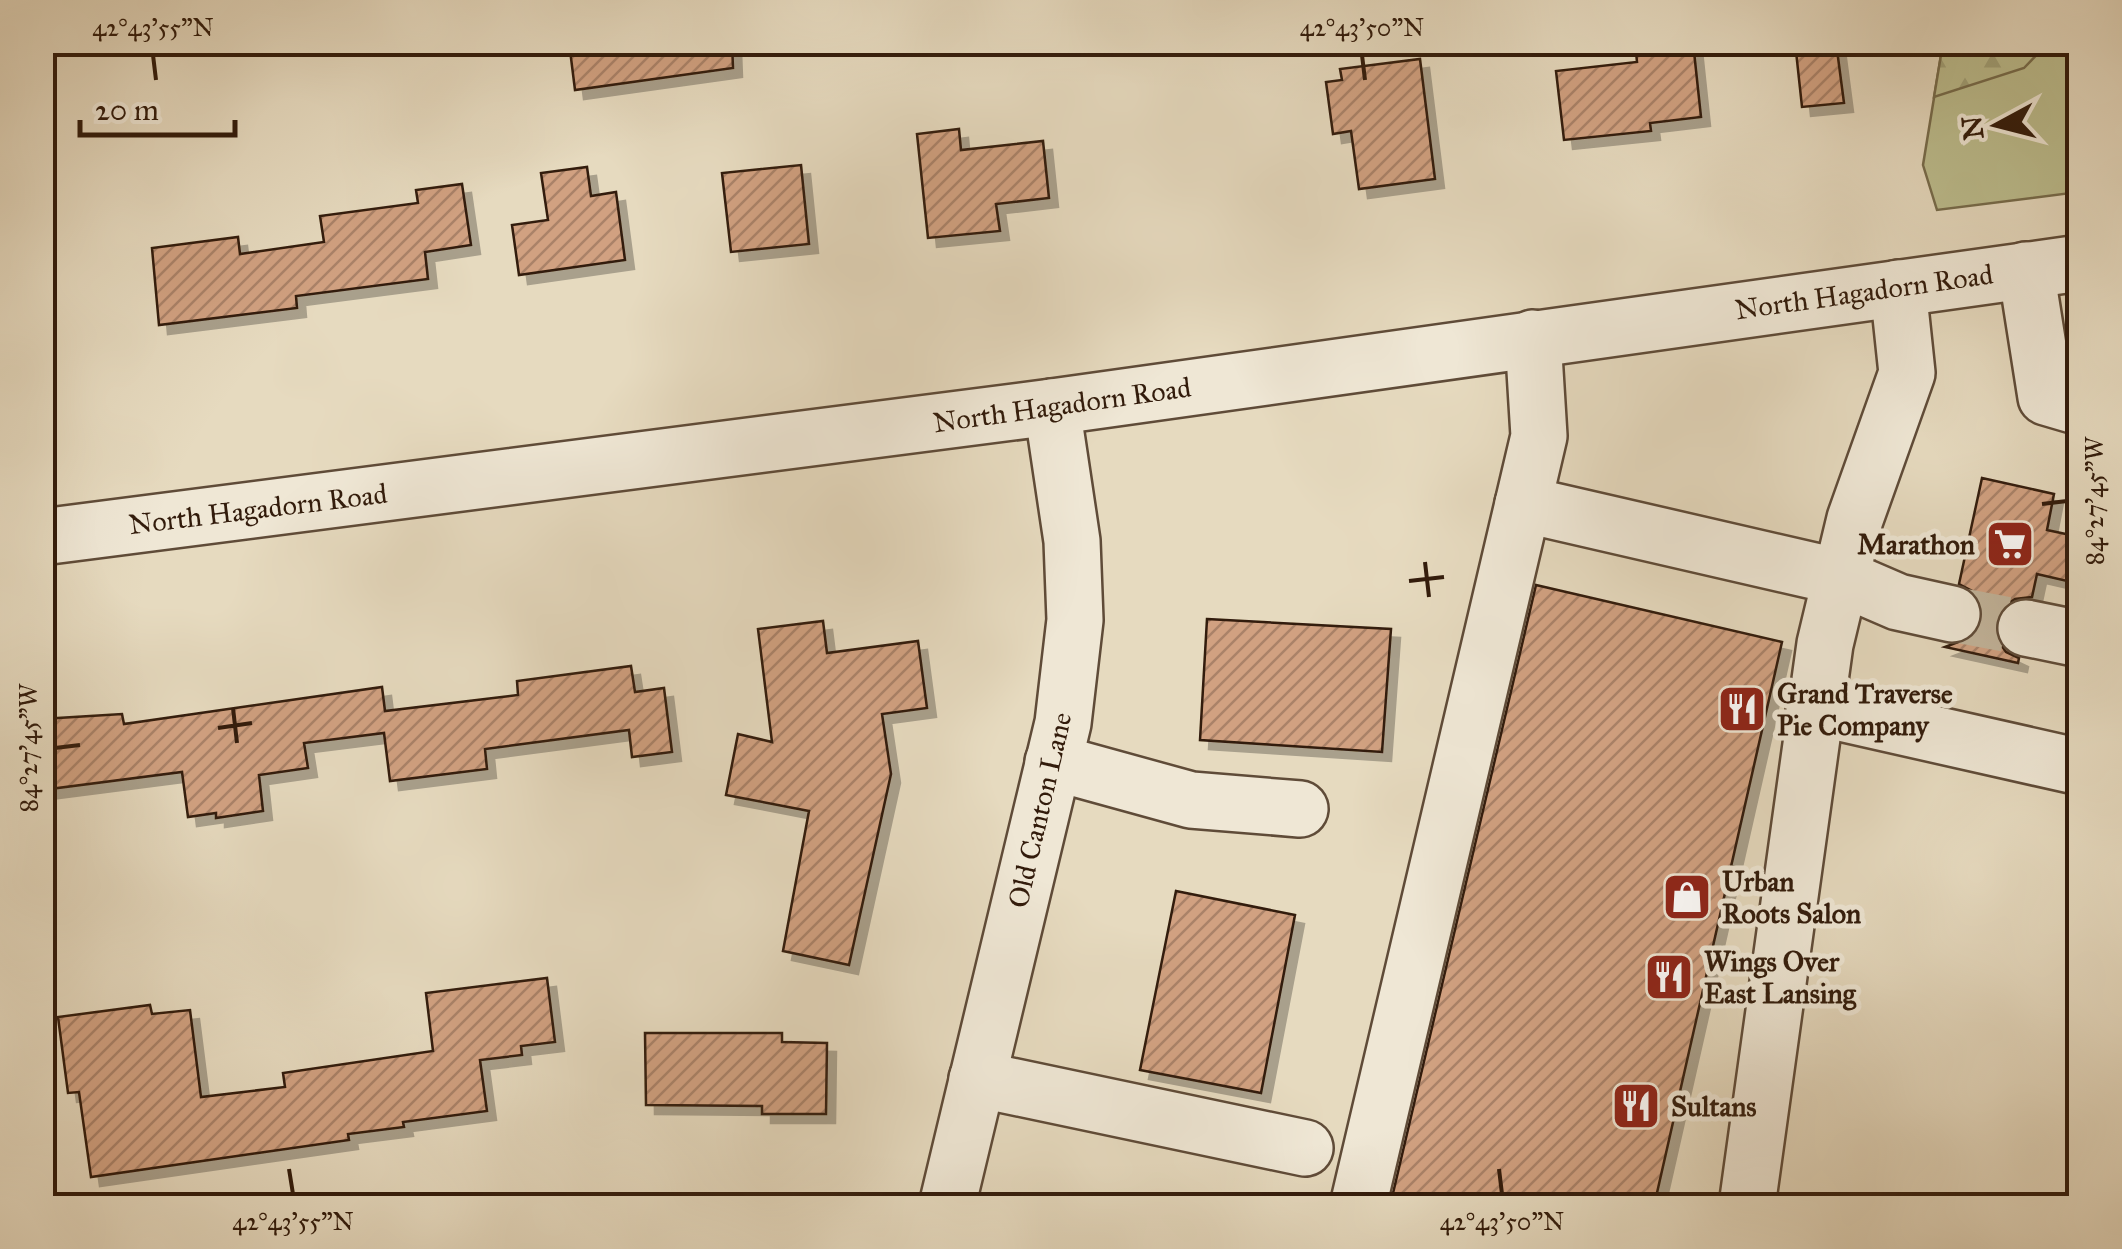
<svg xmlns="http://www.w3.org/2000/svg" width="2122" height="1249" font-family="'IM FELL Great Primer',serif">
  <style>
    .green { fill: #bcbd8e; stroke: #776c4c; stroke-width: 2.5 }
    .forest { fill: url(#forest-firs); stroke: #776c4c; stroke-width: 2.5 }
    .building { fill: url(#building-hatch); stroke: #321b0b; stroke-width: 2.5; filter: url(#shadow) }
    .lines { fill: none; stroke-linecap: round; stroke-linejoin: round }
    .minor-tunnel { stroke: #c2b49b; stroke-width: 55; stroke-dasharray: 55 28; stroke-linecap: butt }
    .minor-casing { stroke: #5f4b38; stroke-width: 60 }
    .minor { stroke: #efe7d5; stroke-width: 55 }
    .ticks { fill: none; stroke: #321b0b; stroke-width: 4 }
    .labels { text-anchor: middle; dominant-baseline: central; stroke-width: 10; stroke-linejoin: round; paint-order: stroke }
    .street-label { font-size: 28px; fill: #321b0b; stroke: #efe7d5 }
    .poi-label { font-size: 28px; font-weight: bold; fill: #321b0b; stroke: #efe7d5; text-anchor: start }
    .neatline { fill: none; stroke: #321b0b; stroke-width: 4 }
    .ticks-label { font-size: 25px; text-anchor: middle; fill: #321b0b }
  </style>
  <defs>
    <pattern id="forest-firs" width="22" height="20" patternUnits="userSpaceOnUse" patternTransform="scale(2.5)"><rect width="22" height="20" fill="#bcbd8e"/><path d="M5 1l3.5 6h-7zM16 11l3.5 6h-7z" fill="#a2a279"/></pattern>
    <pattern id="building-hatch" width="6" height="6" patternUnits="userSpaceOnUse" patternTransform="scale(2.5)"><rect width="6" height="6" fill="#d1a181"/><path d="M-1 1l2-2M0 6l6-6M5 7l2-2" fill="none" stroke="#aa8268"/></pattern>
    <filter id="shadow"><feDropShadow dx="9" dy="9" stdDeviation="0" flood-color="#0004"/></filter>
  </defs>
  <rect width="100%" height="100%" fill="#e6dabf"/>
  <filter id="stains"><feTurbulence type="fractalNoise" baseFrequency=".002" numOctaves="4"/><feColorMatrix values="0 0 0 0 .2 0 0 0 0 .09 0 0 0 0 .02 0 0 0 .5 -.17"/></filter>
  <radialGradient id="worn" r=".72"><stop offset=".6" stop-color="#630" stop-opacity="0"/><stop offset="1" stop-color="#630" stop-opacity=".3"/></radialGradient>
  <!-- green -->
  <polygon class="green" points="1943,43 2079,43 2079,192 1937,210 1923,165"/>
  <!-- forest -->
  <polygon class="forest" points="1943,43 1943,42 2048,43 2024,68 1934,97"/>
  <!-- building -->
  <g class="building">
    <polygon points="569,42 732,42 733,68 575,90"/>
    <polygon points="1635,42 1693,42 1701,117 1650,123 1651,131 1564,140 1556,71 1637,62"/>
    <polygon points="1795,42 1836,42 1844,103 1802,107"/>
    <polygon points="1420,59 1435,179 1359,189 1351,131 1333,134 1326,82 1342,80 1340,69"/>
    <polygon points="959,129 961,150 1043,141 1049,198 996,204 1000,231 928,238 917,134"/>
    <polygon points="801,165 809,244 731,252 722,173"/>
    <polygon points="587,167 591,196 616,192 625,260 519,275 512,225 548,220 541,173"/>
    <polygon points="462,184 471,245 425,252 428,279 296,296 297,308 159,325 152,248 238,237 240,254 324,242 320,216 418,203 416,190"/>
    <polygon points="1982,478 2054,494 2047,530 2080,537 2080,584 2037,574 2032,597 2015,599 2002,608 1996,621 1997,639 2006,652 2019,658 2018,663 1945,647 1974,636 1983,620 1981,604 1974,592 1959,584"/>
    <polygon points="1536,585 1782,642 1654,1206 1390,1206"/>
    <polygon points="1207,619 1391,629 1382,752 1200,740"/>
    <polygon points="823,621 827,653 918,641 927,708 882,714 891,774 849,965 783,951 809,811 726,795 738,734 772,742 758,629"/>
    <polygon points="631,666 635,692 664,688 672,752 632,757 629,730 485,749 487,769 390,781 384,733 304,743 308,768 259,775 263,811 216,818 216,813 188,817 182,772 42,790 42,719 122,714 124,724 382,687 385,711 518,695 517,681"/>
    <polygon points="1176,891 1295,915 1261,1093 1140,1070"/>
    <polygon points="547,978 555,1042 521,1046 522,1055 480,1060 487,1111 403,1122 404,1127 348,1134 349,1140 91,1177 79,1092 68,1093 58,1017 150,1005 152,1014 190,1010 201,1097 285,1087 283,1073 433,1051 426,993"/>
    <polygon points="645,1033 782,1033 782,1042 827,1043 826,1114 762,1114 762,1106 646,1105"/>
  </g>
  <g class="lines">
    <!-- minor-tunnel -->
    <polyline class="minor-tunnel" points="1952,614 2026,628"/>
    <!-- minor casing -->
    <g class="minor-casing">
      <g id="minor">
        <polyline points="2026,270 2046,397 2080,407"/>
        <polyline points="1523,504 1840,577 1898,602 1952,614"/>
        <polyline points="42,537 1052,407 2080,263"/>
        <polyline points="2026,628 2080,639"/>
        <polyline points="1814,707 2080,767"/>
        <polyline points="1053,762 1191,800 1300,809"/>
        <polyline points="977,1079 1305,1148"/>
        <polyline points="947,1206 1063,723 1075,620 1072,541 1052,407"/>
        <polyline points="1358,1206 1539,436 1533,338"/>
        <polyline points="1747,1206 1825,644 1855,519 1907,373 1898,288"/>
      </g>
    </g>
    <!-- minor -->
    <use href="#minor" class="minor"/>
  </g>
  <!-- ticks -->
  <path class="ticks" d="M153,55L156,80M1362,55L1365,80M2042,504L2067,501M1425,562L1429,597M1409,581L1444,577M233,708L237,743M218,728L252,723M55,748L80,745M289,1169L293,1194M1499,1169L1502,1194"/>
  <!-- icons -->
  <defs>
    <g id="supermarket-square" transform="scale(2.5)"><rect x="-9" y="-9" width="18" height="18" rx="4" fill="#8f2418" stroke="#efe7d5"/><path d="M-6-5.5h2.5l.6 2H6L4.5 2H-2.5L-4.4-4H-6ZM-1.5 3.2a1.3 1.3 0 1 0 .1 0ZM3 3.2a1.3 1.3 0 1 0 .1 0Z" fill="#fff"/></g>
    <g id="restaurant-square" transform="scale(2.5)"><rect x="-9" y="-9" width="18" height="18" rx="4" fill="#8f2418" stroke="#efe7d5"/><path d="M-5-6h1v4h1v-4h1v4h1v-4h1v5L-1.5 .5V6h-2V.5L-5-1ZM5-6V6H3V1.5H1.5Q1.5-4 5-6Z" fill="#fff"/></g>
    <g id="shop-square" transform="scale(2.5)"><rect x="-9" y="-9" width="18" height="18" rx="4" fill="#8f2418" stroke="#efe7d5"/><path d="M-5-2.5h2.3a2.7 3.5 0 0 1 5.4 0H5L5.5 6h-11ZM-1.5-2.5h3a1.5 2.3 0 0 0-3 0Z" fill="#fff"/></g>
  </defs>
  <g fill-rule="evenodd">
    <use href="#supermarket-square" x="2010" y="544"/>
    <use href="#restaurant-square" x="1742" y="709"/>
    <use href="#shop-square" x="1687" y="897"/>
    <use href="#restaurant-square" x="1669" y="977"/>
    <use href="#restaurant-square" x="1636" y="1106"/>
  </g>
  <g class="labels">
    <!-- street labels -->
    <g class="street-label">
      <text transform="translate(1864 292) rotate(-8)">North Hagadorn Road</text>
      <text transform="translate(1062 405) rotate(-8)">North Hagadorn Road</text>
      <text transform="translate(258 509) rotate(-7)">North Hagadorn Road</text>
      <text transform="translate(1040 810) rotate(-77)">Old Canton Lane</text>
    </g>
    <!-- poi labels -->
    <g class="poi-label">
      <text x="1975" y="544" text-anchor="end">Marathon</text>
      <text x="1777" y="693">Grand Traverse<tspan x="1777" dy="32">Pie Company</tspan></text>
      <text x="1722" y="881">Urban<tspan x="1722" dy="32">Roots Salon</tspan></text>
      <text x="1704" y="961">Wings Over<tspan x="1704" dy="32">East Lansing</tspan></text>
      <text x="1671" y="1106">Sultans</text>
    </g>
  </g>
  <!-- margin -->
  <rect width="2122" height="1249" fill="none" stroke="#e6dabf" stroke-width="110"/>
  <!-- north arrow -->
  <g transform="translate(1997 125) rotate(263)" stroke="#efe7d5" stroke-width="8" paint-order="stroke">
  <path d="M0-8L18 38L0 25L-18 38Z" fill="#321b0b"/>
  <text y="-15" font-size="28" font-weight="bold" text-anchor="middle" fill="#321b0b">N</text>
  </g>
  <!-- scale -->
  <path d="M80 120v15h155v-15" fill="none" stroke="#321b0b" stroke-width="5"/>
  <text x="95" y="120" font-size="30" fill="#321b0b" stroke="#efe7d5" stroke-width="8" paint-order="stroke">20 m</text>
  <rect x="55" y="55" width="2012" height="1139" class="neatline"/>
  <g class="ticks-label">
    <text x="153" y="36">42°43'55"N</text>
    <text x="1362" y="36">42°43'50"N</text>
    <text transform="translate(2094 501) rotate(-90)" y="9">84°27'45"W</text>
    <text transform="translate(28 748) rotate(-90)" y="9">84°27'45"W</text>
    <text x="293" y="1230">42°43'55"N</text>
    <text x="1502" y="1230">42°43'50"N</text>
  </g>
  <rect width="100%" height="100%" filter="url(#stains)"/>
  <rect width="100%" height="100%" fill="url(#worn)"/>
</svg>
